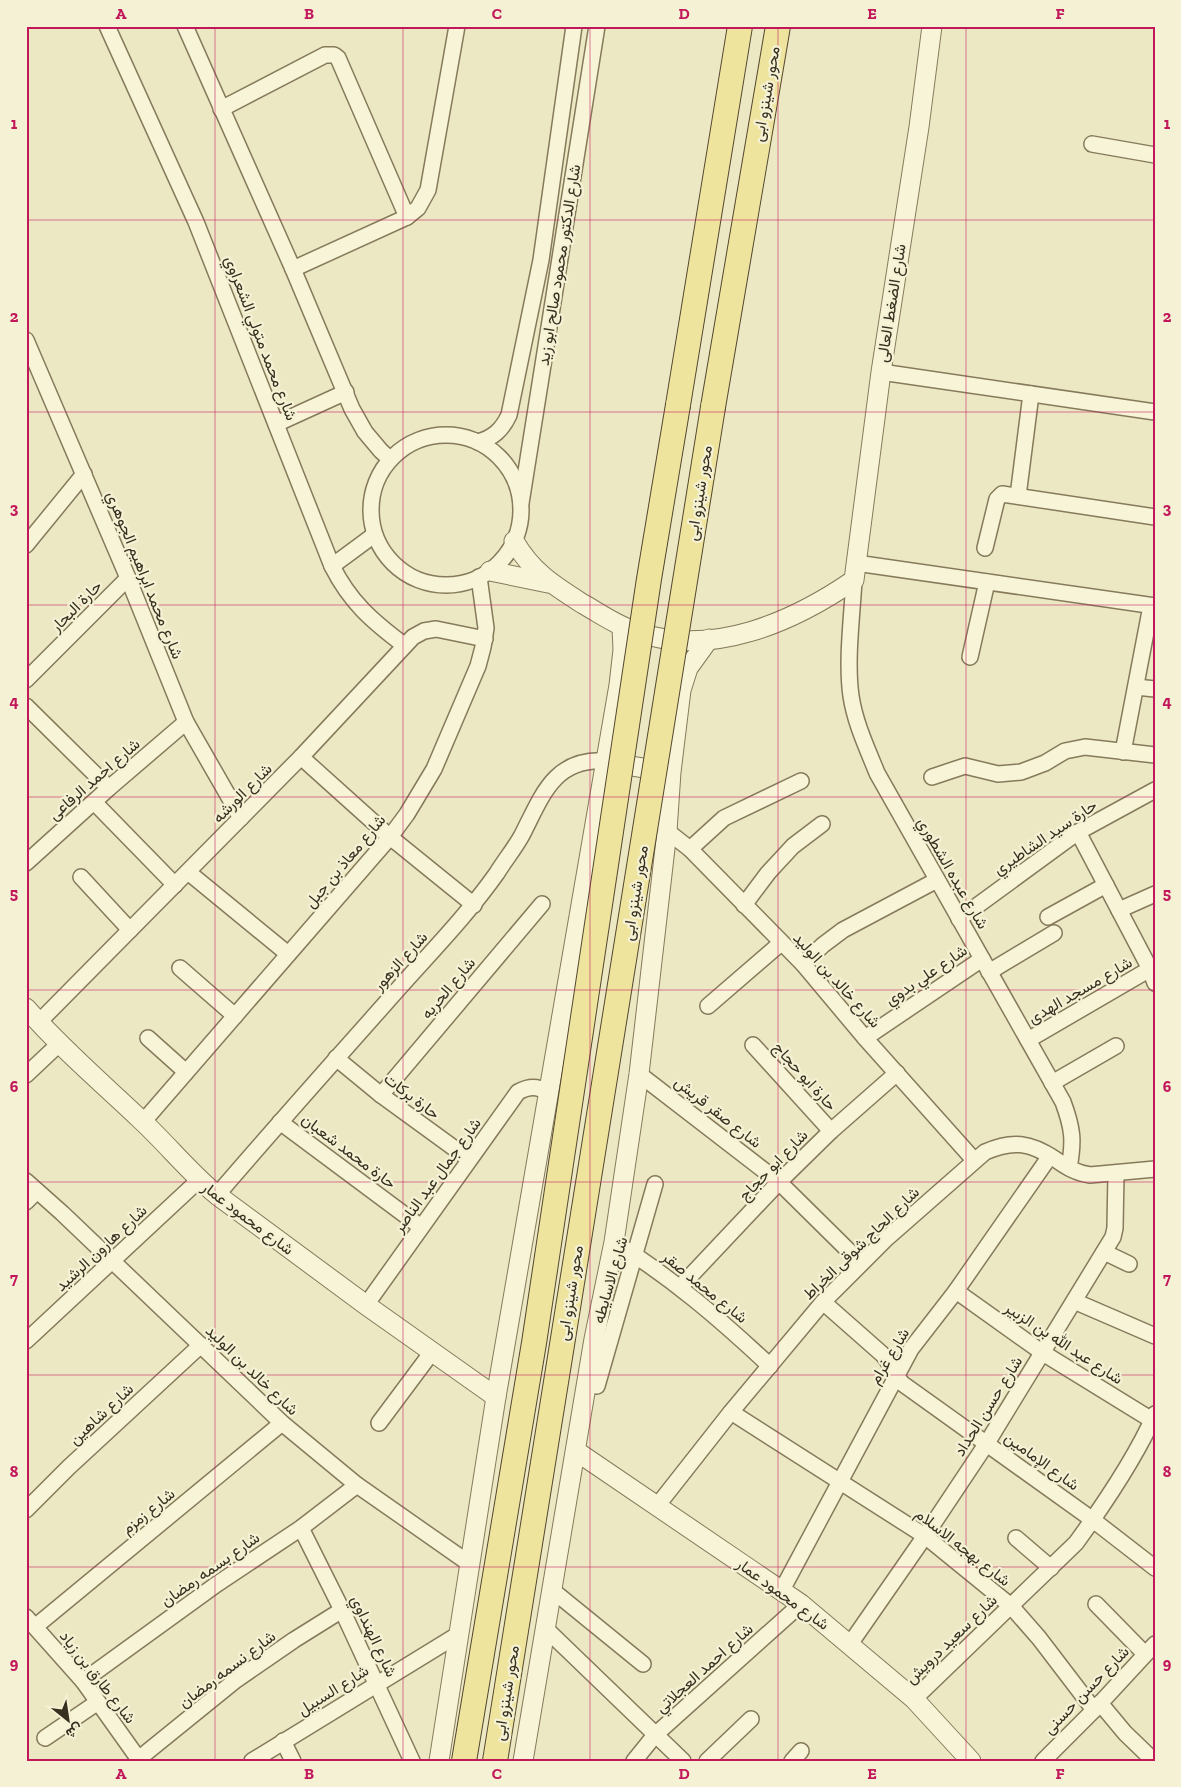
<svg xmlns="http://www.w3.org/2000/svg" width="1181" height="1787" font-family="'Zilla Slab',Vazirmatn,serif">
  <style>
    .lines { fill: none; stroke-linecap: round; stroke-linejoin: round }
    .minor-casing { stroke: #867a5b; stroke-width: 18 }
    .tertiary-casing { stroke: #867a5b; stroke-width: 21 }
    .primary-casing { stroke: #54472f; stroke-width: 26 }
    .minor { stroke: #f7f4d7; stroke-width: 15 }
    .tertiary { stroke: #f7f4d7; stroke-width: 19 }
    .primary { stroke: #eee49e; stroke-width: 24 }
    .primary-bridge-casing { stroke: #54472f; stroke-width: 26; stroke-linecap: butt }
    .primary-bridge { stroke: #eee49e; stroke-width: 24 }
    .grid { fill: none; stroke: #c2185b; stroke-width: 1; stroke-opacity: 0.55 }
    .labels { text-anchor: middle; dominant-baseline: central; stroke-width: 4.5; stroke-linejoin: round; paint-order: stroke }
    .street-label { font-size: 16px; fill: #372f1f; stroke: #f4f1d4 }
    .neatline { fill: none; stroke: #c2185b; stroke-width: 2 }
    .grid-label { font-size: 16px; text-anchor: middle; font-weight: bold; fill: #c2185b }
  </style>
  <rect width="100%" height="100%" fill="#ece8c4"/>
  <g class="lines">
    <!-- minor casing -->
    <g class="minor-casing">
      <g id="minor">
        <path d="M107,26L196,222L332,566C350,602 372,621 404,645"/>
        <polyline points="185,26 293,269 352,409 365,432 381,451 390,459"/>
        <polyline points="221,109 325,55 334,55 338,58 407,217"/>
        <polyline points="1092,144 1155,155"/>
        <polyline points="293,269 407,217 418,208 428,190 457,26"/>
        <polyline points="26,340 128,578 186,722 241,818"/>
        <polyline points="881,372 1155,412"/>
        <polyline points="276,424 346,392"/>
        <circle cx="446" cy="510" r="75"/>
        <path d="M478,442C493,438 502,430 509,415L541,260L574,26"/>
        <polyline points="1018,496 1031,394"/>
        <polyline points="521,503 597,26"/>
        <polyline points="26,545 84,474"/>
        <polyline points="985,548 997,499 1002,494 1155,517"/>
        <polyline points="856,563 1155,606"/>
        <polyline points="332,566 374,535"/>
        <path d="M854,580C852,617 846,661 851,696C855,723 867,748 877,773L1063,1102C1073,1129 1074,1141 1069,1168"/>
        <polyline points="970,657 987,582"/>
        <polyline points="26,680 128,578"/>
        <polyline points="1136,687 1155,689"/>
        <polyline points="26,706 109,788"/>
        <polyline points="1123,752 1151,606"/>
        <polyline points="301,757 390,837 474,905"/>
        <polyline points="932,777 965,766 998,774 1021,772 1045,763 1065,751 1085,747 1155,755"/>
        <polyline points="94,802 175,885"/>
        <polyline points="667,831 690,849 803,964 865,1038 974,1160"/>
        <polyline points="1078,832 1150,969 1155,983"/>
        <polyline points="690,849 724,818 801,781"/>
        <polyline points="26,863 109,788 186,722"/>
        <polyline points="188,872 288,954"/>
        <polyline points="81,877 130,930"/>
        <polyline points="744,905 768,873 793,846 822,824"/>
        <polyline points="1119,910 1155,894"/>
        <polyline points="1048,917 1106,885"/>
        <polyline points="959,919 1078,832 1155,790"/>
        <polyline points="803,964 823,945 843,930 937,880"/>
        <polyline points="180,968 235,1016"/>
        <polyline points="989,972 1054,933"/>
        <polyline points="708,1006 781,943"/>
        <polyline points="39,1022 301,757 413,637 424,631 436,629 485,639"/>
        <polyline points="148,1038 186,1072"/>
        <polyline points="865,1038 982,959"/>
        <polyline points="1028,1040 1150,969"/>
        <polyline points="753,1045 831,1131"/>
        <polyline points="336,1058 381,1095 469,1159"/>
        <polyline points="639,1074 779,1182 861,1263"/>
        <polyline points="26,1075 60,1043"/>
        <polyline points="1052,1083 1116,1046"/>
        <polyline points="381,1095 542,904"/>
        <polyline points="143,1122 390,837 407,814 434,769 478,666 483,647 486,628 479,577"/>
        <polyline points="280,1122 421,1227"/>
        <polyline points="26,1181 62,1213 282,1423 357,1485 470,1564"/>
        <path d="M217,1195C277,1125 338,1057 399,988C433,950 468,914 497,873C505,860 515,848 522,835C542,796 554,758 605,761"/>
        <polyline points="26,1202 37,1191"/>
        <path d="M614,1242C671,1277 721,1320 770,1366"/>
        <polyline points="1104,1252 1129,1264"/>
        <polyline points="680,1287 779,1182 831,1131 897,1073"/>
        <polyline points="956,1291 1043,1353 1155,1422"/>
        <polyline points="1074,1301 1155,1336"/>
        <path d="M823,1302L882,1354C891,1363 894,1376 903,1384L1093,1520L1155,1568"/>
        <path d="M366,1305L518,1092C529,1086 537,1086 548,1092"/>
        <polyline points="26,1341 199,1180"/>
        <polyline points="597,1386 655,1184"/>
        <polyline points="731,1412 925,1536 1011,1606 1039,1638 1094,1710"/>
        <polyline points="379,1423 432,1352"/>
        <path d="M657,1506L731,1412L823,1302L887,1238L985,1152C1012,1140 1030,1142 1055,1159C1066,1167 1076,1173 1090,1175L1155,1169"/>
        <polyline points="26,1510 69,1467 201,1345"/>
        <polyline points="301,1528 342,1610 412,1761"/>
        <polyline points="1016,1538 1051,1568"/>
        <polyline points="552,1590 643,1664"/>
        <polyline points="782,1590 911,1349 956,1291 1050,1156"/>
        <polyline points="1096,1604 1145,1654"/>
        <polyline points="26,1617 83,1681 140,1761"/>
        <polyline points="36,1626 282,1423"/>
        <polyline points="546,1629 683,1761"/>
        <polyline points="850,1644 925,1536 987,1443 1113,1237 1115,1228 1116,1173"/>
        <polyline points="83,1681 217,1584 301,1528 357,1485"/>
        <path d="M914,1699L1076,1543C1105,1503 1135,1459 1155,1414"/>
        <polyline points="1100,1703 1125,1733 1154,1761"/>
        <polyline points="45,1738 98,1702"/>
        <polyline points="283,1741 293,1761"/>
        <polyline points="136,1761 236,1680 294,1640 342,1610"/>
        <polyline points="252,1761 459,1634"/>
        <polyline points="634,1761 655,1735 801,1604"/>
        <polyline points="707,1761 751,1719"/>
        <polyline points="792,1761 801,1751"/>
        <polyline points="1043,1761 1094,1710 1155,1644"/>
      </g>
    </g>
    <!-- tertiary casing -->
    <g class="tertiary-casing">
      <g id="tertiary">
        <path d="M514,541C532,572 553,585 583,604C601,614 617,626 637,632C712,658 793,622 854,580L881,372L919,127L932,26"/>
        <polyline points="490,571 548,583"/>
        <polyline points="608,762 667,772"/>
        <path d="M26,1008C61,1048 102,1083 141,1120C167,1144 189,1172 217,1195L366,1305L496,1397"/>
        <polyline points="576,1451 801,1604 914,1699 971,1761"/>
        <polyline points="439,1761 496,1397 619,685 623,650 622,627"/>
        <polyline points="523,1761 594,1339 614,1242 639,1074 667,831 671,772 681,690 688,668 709,639"/>
      </g>
    </g>
    <!-- primary casing -->
    <g class="primary-casing">
      <g id="primary">
        <polyline points="678,405 740,26"/>
        <polyline points="713,407 778,26"/>
      </g>
    </g>
    <!-- minor -->
    <use href="#minor" class="minor"/>
    <!-- tertiary -->
    <use href="#tertiary" class="tertiary"/>
    <!-- primary -->
    <use href="#primary" class="primary"/>
    <!-- primary-bridge casing -->
    <g class="primary-bridge-casing">
      <g id="primary-bridge">
        <polyline points="464,1761 534,1343 649,579 678,405"/>
        <polyline points="495,1761 713,407"/>
      </g>
    </g>
    <!-- primary-bridge -->
    <use href="#primary-bridge" class="primary-bridge"/>
  </g>
  <!-- grid -->
  <path class="grid" d="M215,26V1761M403,26V1761M590,26V1761M778,26V1761M966,26V1761M26,220H1155M26,412H1155M26,605H1155M26,797H1155M26,990H1155M26,1182H1155M26,1375H1155M26,1567H1155"/>
  <g class="labels">
    <!-- street labels -->
    <g class="street-label">
      <text transform="translate(766 94) rotate(-80)">محور شينزو ابى</text>
      <text transform="translate(559 265) rotate(-81)">شارع الدكتور محمود صالح ابو زيد</text>
      <text transform="translate(891 303) rotate(-81)">شارع الضغط العالى</text>
      <text transform="translate(261 338) rotate(69)">شارع محمد متولي الشعراوي</text>
      <text transform="translate(699 493) rotate(-81)">محور شينزو ابى</text>
      <text transform="translate(145 575) rotate(68)">شارع محمد ابراهيم الجوهري</text>
      <text transform="translate(76 606) rotate(-45)">حارة البحار</text>
      <text transform="translate(94 779) rotate(-41)">شارع احمد الرفاعى</text>
      <text transform="translate(242 793) rotate(-45)">شارع الورشه</text>
      <text transform="translate(1045 837) rotate(-34)">حارة سيد الشاطيري</text>
      <text transform="translate(345 861) rotate(-50)">شارع معاذ بن جبل</text>
      <text transform="translate(953 873) rotate(60)">شارع عبده الشطوري</text>
      <text transform="translate(635 893) rotate(-81)">محور شينزو ابى</text>
      <text transform="translate(400 961) rotate(-48)">شارع الزهور</text>
      <text transform="translate(926 975) rotate(-34)">شارع علي بدوي</text>
      <text transform="translate(837 980) rotate(48)">شارع خالد بن الوليد</text>
      <text transform="translate(448 988) rotate(-50)">شارع الحريه</text>
      <text transform="translate(1080 990) rotate(-30)">شارع مسجد الهدى</text>
      <text transform="translate(805 1076) rotate(48)">حارة ابو حجاج</text>
      <text transform="translate(412 1096) rotate(37)">حارة بركات</text>
      <text transform="translate(718 1112) rotate(38)">شارع صقر قريش</text>
      <text transform="translate(349 1151) rotate(37)">حارة محمد شعبان</text>
      <text transform="translate(773 1165) rotate(-46)">شارع ابو حجاج</text>
      <text transform="translate(437 1175) rotate(-54)">شارع جمال عبد الناصر</text>
      <text transform="translate(248 1218) rotate(37)">شارع محمود عمار</text>
      <text transform="translate(861 1243) rotate(-44)">شارع الحاج شوقى الخراط</text>
      <text transform="translate(101 1248) rotate(-43)">شارع هارون الرشيد</text>
      <text transform="translate(610 1280) rotate(-74)">شارع الاسايطه</text>
      <text transform="translate(705 1287) rotate(39)">شارع محمد صقر</text>
      <text transform="translate(570 1293) rotate(-81)">محور شينزو ابى</text>
      <text transform="translate(1064 1343) rotate(33)">شارع عبد الله بن الزبير</text>
      <text transform="translate(889 1356) rotate(-59)">شارع غرام</text>
      <text transform="translate(252 1370) rotate(44)">شارع خالد بن الوليد</text>
      <text transform="translate(988 1406) rotate(-58)">شارع حسن الحداد</text>
      <text transform="translate(101 1414) rotate(-43)">شارع شاهين</text>
      <text transform="translate(1042 1461) rotate(36)">شارع الإمامين</text>
      <text transform="translate(148 1511) rotate(-39)">شارع زمزم</text>
      <text transform="translate(963 1547) rotate(38)">شارع بهجه الاسلام</text>
      <text transform="translate(210 1569) rotate(-35)">شارع بسمه رمضان</text>
      <text transform="translate(783 1594) rotate(36)">شارع محمود عمار</text>
      <text transform="translate(374 1636) rotate(65)">شارع الهنداوي</text>
      <text transform="translate(951 1639) rotate(-44)">شارع سعيد درويش</text>
      <text transform="translate(704 1668) rotate(-42)">شارع احمد العجلاتي</text>
      <text transform="translate(227 1669) rotate(-37)">شارع نسمه رمضان</text>
      <text transform="translate(98 1677) rotate(52)">شارع طارق بن زياد</text>
      <text transform="translate(333 1690) rotate(-32)">شارع السبيل</text>
      <text transform="translate(1086 1690) rotate(-46)">شارع حسن حسنى</text>
      <text transform="translate(506 1693) rotate(-81)">محور شينزو ابى</text>
    </g>
  </g>
  <!-- border -->
  <rect width="1181" height="1787" fill="none" stroke="#f4f1d4" stroke-width="55"/>
  <!-- north arrow -->
  <g transform="translate(68 1720) rotate(150)" stroke="#f4f1d4" stroke-width="4" paint-order="stroke">
  <path d="M0-4L9 19L0 12L-9 19Z" fill="#372f1f"/>
  <text y="-8" font-size="14" font-weight="bold" text-anchor="middle" fill="#372f1f">ش</text>
  </g>
  <rect x="28" y="28" width="1126" height="1732" class="neatline"/>
  <g class="grid-label">
    <text x="121" y="19">A</text>
    <text x="309" y="19">B</text>
    <text x="497" y="19">C</text>
    <text x="684" y="19">D</text>
    <text x="872" y="19">E</text>
    <text x="1060" y="19">F</text>
    <text x="14" y="129">1</text>
    <text x="1167" y="129">1</text>
    <text x="14" y="322">2</text>
    <text x="1167" y="322">2</text>
    <text x="14" y="514">3</text>
    <text x="1167" y="514">3</text>
    <text x="14" y="707">4</text>
    <text x="1167" y="707">4</text>
    <text x="14" y="899">5</text>
    <text x="1167" y="899">5</text>
    <text x="14" y="1092">6</text>
    <text x="1167" y="1092">6</text>
    <text x="14" y="1284">7</text>
    <text x="1167" y="1284">7</text>
    <text x="14" y="1477">8</text>
    <text x="1167" y="1477">8</text>
    <text x="14" y="1669">9</text>
    <text x="1167" y="1669">9</text>
    <text x="121" y="1779">A</text>
    <text x="309" y="1779">B</text>
    <text x="497" y="1779">C</text>
    <text x="684" y="1779">D</text>
    <text x="872" y="1779">E</text>
    <text x="1060" y="1779">F</text>
  </g>
</svg>
